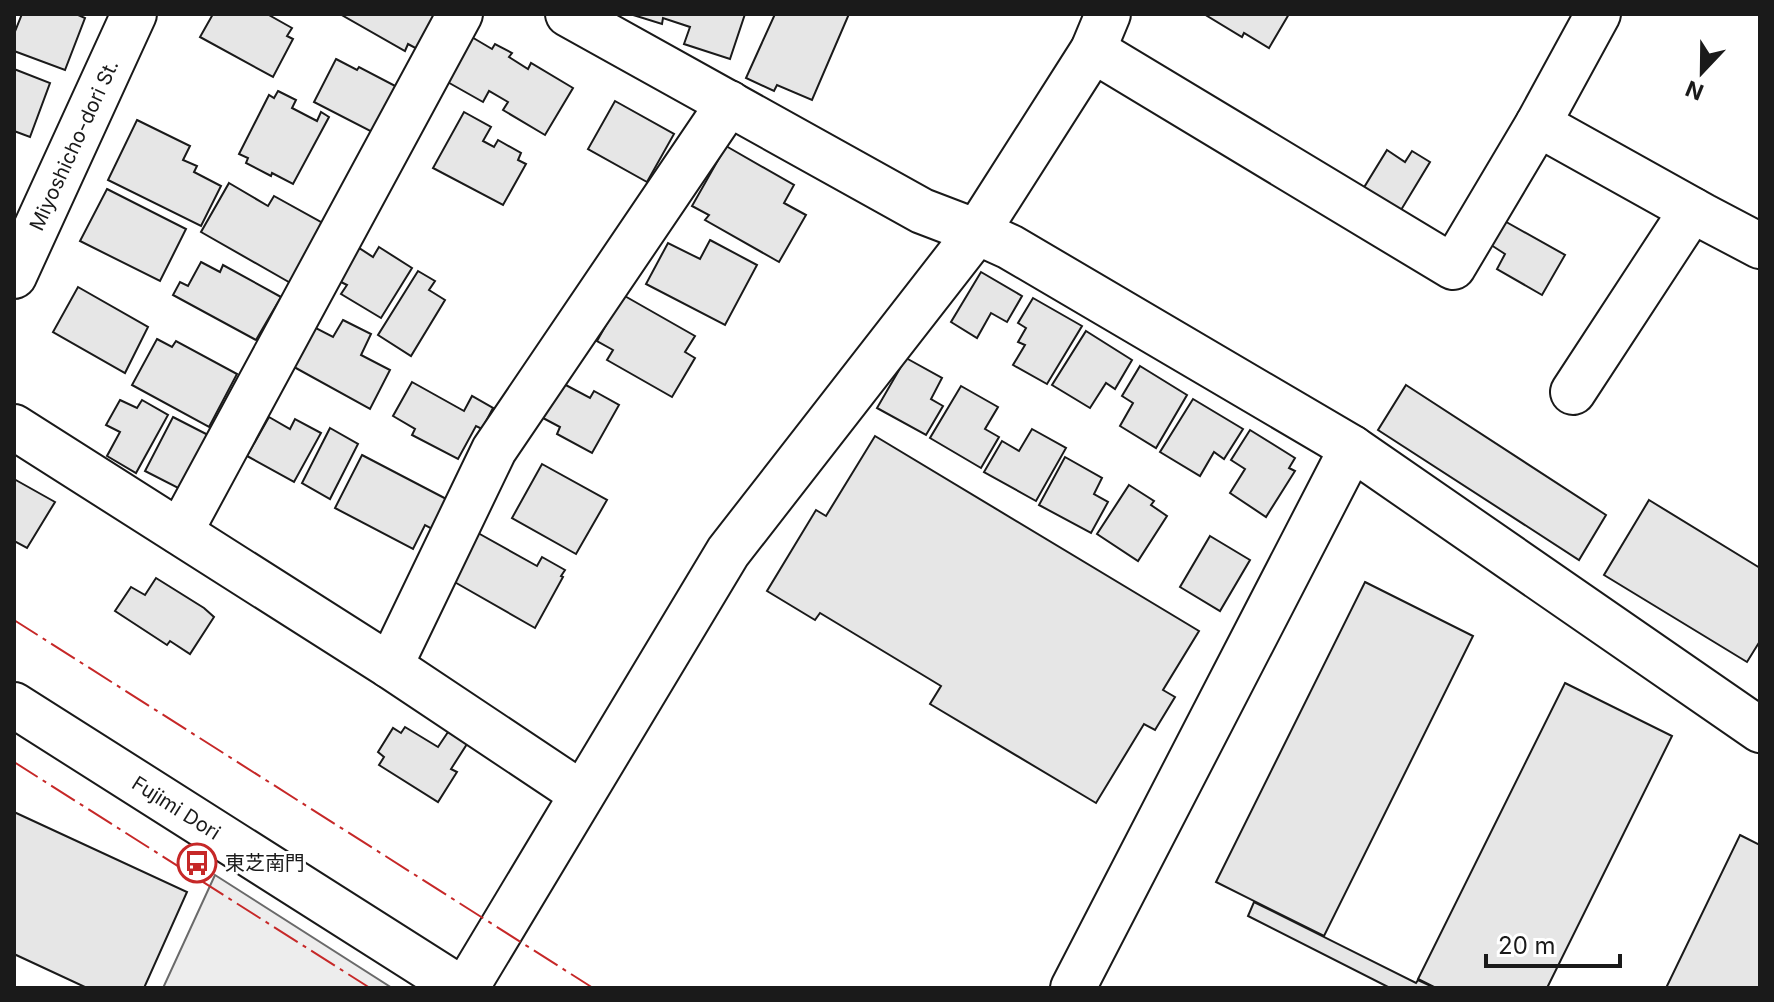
<svg xmlns="http://www.w3.org/2000/svg" width="1774" height="1002" font-family="Inter,'Noto Sans JP',sans-serif">
  <style>
    .green { fill: #ededed; stroke: #6a6a6a; stroke-width: 2 }
    .building { fill: #e6e6e6; stroke: #1a1a1a; stroke-width: 2 }
    .lines { fill: none; stroke-linecap: round; stroke-linejoin: round }
    .minor-casing { stroke: #1a1a1a; stroke-width: 48 }
    .minor { stroke: #fff; stroke-width: 44 }
    .power { stroke: #c62828; stroke-width: 2; stroke-dasharray: 28 6 4 6; stroke-linecap: butt }
    .labels { text-anchor: middle; dominant-baseline: central; stroke-width: 6; stroke-linejoin: round; paint-order: stroke }
    .street-label { font-size: 20px; fill: #1a1a1a; stroke: #fff }
    .poi-label { font-size: 20px; fill: #1a1a1a; stroke: #fff; text-anchor: start }
  </style>
  <rect width="100%" height="100%" fill="#fff"/>
  <!-- green -->
  <polygon class="green" points="215,875 392,988 163,988"/>
  <!-- building -->
  <g class="building">
    <polygon points="22,14 76,14 85,18 65,70 14,51 14,34"/>
    <polygon points="213,14 267,14 292,28 287,36 293,39 273,77 200,37"/>
    <polygon points="340,14 440,14 419,50 408,44 405,51"/>
    <polygon points="630,14 745,14 730,59 684,44 690,27 663,18 662,24"/>
    <polygon points="775,14 849,14 812,100 777,85 774,91 746,78"/>
    <polygon points="1204,14 1289,14 1269,48 1244,33 1242,37"/>
    <polygon points="470,36 492,49 495,44 512,53 509,57 528,69 531,63 573,88 545,135 503,110 508,102 489,91 483,102 444,80"/>
    <polygon points="336,59 357,70 359,67 401,89 378,135 314,102"/>
    <polygon points="14,69 50,83 30,137 14,131"/>
    <polygon points="278,91 296,100 292,108 317,121 321,112 329,117 293,184 272,173 271,176 246,163 248,158 239,154 269,95 274,98"/>
    <polygon points="615,101 674,134 647,182 588,149"/>
    <polygon points="464,112 491,127 483,141 494,147 498,140 521,153 518,160 526,164 503,205 433,168"/>
    <polygon points="137,120 190,146 183,160 197,166 194,172 221,186 201,226 108,180"/>
    <polygon points="726,146 794,185 784,203 806,215 779,262 705,220 709,215 692,206"/>
    <polygon points="1387,150 1405,162 1412,151 1430,162 1398,215 1360,194"/>
    <polygon points="229,183 268,206 274,196 328,226 294,285 201,232"/>
    <polygon points="107,189 186,229 160,281 80,241"/>
    <polygon points="1501,219 1565,255 1542,295 1497,269 1505,254 1488,243"/>
    <polygon points="710,240 757,265 725,325 646,284 668,243 700,259"/>
    <polygon points="379,247 412,268 381,318 341,294 347,285 339,281 359,248 373,257"/>
    <polygon points="201,262 220,272 223,265 281,297 256,340 173,295 180,282 188,286"/>
    <polygon points="418,271 435,281 429,290 445,300 411,356 378,335"/>
    <polygon points="981,272 1022,296 1007,322 991,313 977,338 951,322"/>
    <polygon points="78,287 148,327 125,373 53,332"/>
    <polygon points="623,295 695,336 685,352 695,358 672,397 607,360 613,350 597,341"/>
    <polygon points="1033,298 1082,326 1047,384 1013,365 1025,345 1018,342 1026,328 1018,323"/>
    <polygon points="343,320 371,334 361,355 390,370 370,409 294,367 314,327 333,337"/>
    <polygon points="1086,331 1132,360 1115,389 1106,383 1090,408 1052,385"/>
    <polygon points="157,339 172,347 176,341 237,374 209,427 132,385"/>
    <polygon points="906,358 942,378 931,399 943,406 926,435 877,408"/>
    <polygon points="1140,366 1187,395 1156,448 1120,426 1133,403 1122,396"/>
    <polygon points="412,382 464,411 472,396 493,408 482,429 476,426 458,459 412,435 415,429 393,416"/>
    <polygon points="562,383 590,398 594,391 619,405 592,453 557,434 560,427 543,418"/>
    <polygon points="1406,385 1606,515 1579,560 1378,430"/>
    <polygon points="961,386 998,407 985,429 999,437 981,468 930,438"/>
    <polygon points="1193,399 1243,429 1224,459 1214,452 1200,476 1160,452"/>
    <polygon points="120,400 137,408 142,400 168,415 136,473 107,456 120,432 106,425"/>
    <polygon points="173,417 212,437 184,491 145,471"/>
    <polygon points="269,417 290,429 295,419 321,433 294,482 247,456"/>
    <polygon points="330,428 358,444 330,499 302,483"/>
    <polygon points="1032,429 1066,448 1036,501 984,472 1002,441 1019,451"/>
    <polygon points="1250,430 1295,458 1289,468 1295,471 1266,517 1230,493 1245,469 1231,460"/>
    <polygon points="875,436 1199,631 1163,690 1175,697 1155,730 1144,724 1096,803 930,704 941,686 820,613 815,620 767,591 816,510 826,516"/>
    <polygon points="362,455 454,503 438,532 425,525 413,549 335,508"/>
    <polygon points="1065,457 1102,478 1094,494 1108,502 1091,533 1039,505"/>
    <polygon points="542,464 607,500 576,554 512,518"/>
    <polygon points="14,479 55,502 27,548 14,541"/>
    <polygon points="1129,485 1154,501 1151,505 1167,516 1138,561 1097,534"/>
    <polygon points="1649,500 1760,568 1760,641 1747,662 1604,575"/>
    <polygon points="478,533 537,566 542,557 565,570 561,576 563,577 535,628 451,580"/>
    <polygon points="1210,536 1250,560 1220,611 1180,587"/>
    <polygon points="156,578 204,608 214,617 190,654 170,641 167,645 115,611 131,587 145,595"/>
    <polygon points="1365,582 1473,636 1324,936 1216,882"/>
    <polygon points="1565,683 1672,736 1547,988 1436,988 1418,979"/>
    <polygon points="405,727 438,747 448,732 467,744 451,769 457,772 438,802 379,765 384,757 378,752 393,728 401,733"/>
    <polygon points="14,812 187,892 144,988 87,988 14,954"/>
    <polygon points="1740,835 1760,845 1760,988 1666,988"/>
    <polygon points="1254,902 1416,983 1418,980 1435,988 1390,988 1248,916"/>
  </g>
  <g class="lines">
    <!-- minor casing -->
    <g class="minor-casing">
      <g id="minor">
        <polyline points="568,14 922,211 977,232 1010,247 1352,448 1760,730"/>
        <polyline points="1093,50 1453,267 1538,124 1703,216 1760,246"/>
        <polyline points="1538,124 1598,14"/>
        <path id="s1" d="M14,276L134,14"/>
        <polyline points="1573,392 1692,210"/>
        <polyline points="14,427 390,666 582,794"/>
        <polyline points="180,532 460,14"/>
        <polyline points="390,666 494,450 729,103"/>
        <path id="s2" d="M14,705L460,988"/>
        <polyline points="466,988 728,552 977,232 1093,50 1108,14"/>
        <polyline points="1073,988 1352,448"/>
      </g>
    </g>
    <!-- minor -->
    <use href="#minor" class="minor"/>
    <!-- power -->
    <g class="power">
      <polyline points="14,620 593,988"/>
      <polyline points="14,762 370,988"/>
    </g>
  </g>
  <!-- icons -->
  <defs>
    <g id="bus-ring" transform="scale(2)"><circle r="9.5" fill="#fff" stroke="#c62828" stroke-width="1.5"/><path d="M-5-6H5V4H4V6H2V4H-2V6H-4V4H-5ZM-3.5-4V0h7V-4ZM-3.5 1.2v1.5H-2V1.2ZM2 1.2v1.5H3.5V1.2Z" fill="#c62828"/></g>
  </defs>
  <g fill-rule="evenodd">
    <use href="#bus-ring" x="197" y="863"/>
  </g>
  <g class="labels">
    <!-- street labels -->
    <g class="street-label">
      <text stroke="none"><textPath href="#s1" startOffset="144">Miyoshicho-dori St.</textPath></text>
      <text stroke="none"><textPath href="#s2" startOffset="192">Fujimi Dori</textPath></text>
    </g>
    <!-- poi labels -->
    <g class="poi-label">
      <text x="225" y="863">東芝南門</text>
    </g>
  </g>
  <!-- border -->
  <rect width="1774" height="1002" fill="none" stroke="#1a1a1a" stroke-width="32"/>
  <!-- north arrow -->
  <g transform="translate(1702 72) rotate(202)" stroke="#ffffff" stroke-width="6" paint-order="stroke">
  <path d="M0-6L14 30L0 20L-14 30Z" fill="#1a1a1a"/>
  <text y="-12" font-size="22" font-weight="bold" text-anchor="middle" fill="#1a1a1a">N</text>
  </g>
  <!-- scale -->
  <path d="M1486 954v12h134v-12" fill="none" stroke="#1a1a1a" stroke-width="4"/>
  <text x="1498" y="954" font-size="24" fill="#1a1a1a" stroke="#ffffff" stroke-width="6" paint-order="stroke">20 m</text>
</svg>
